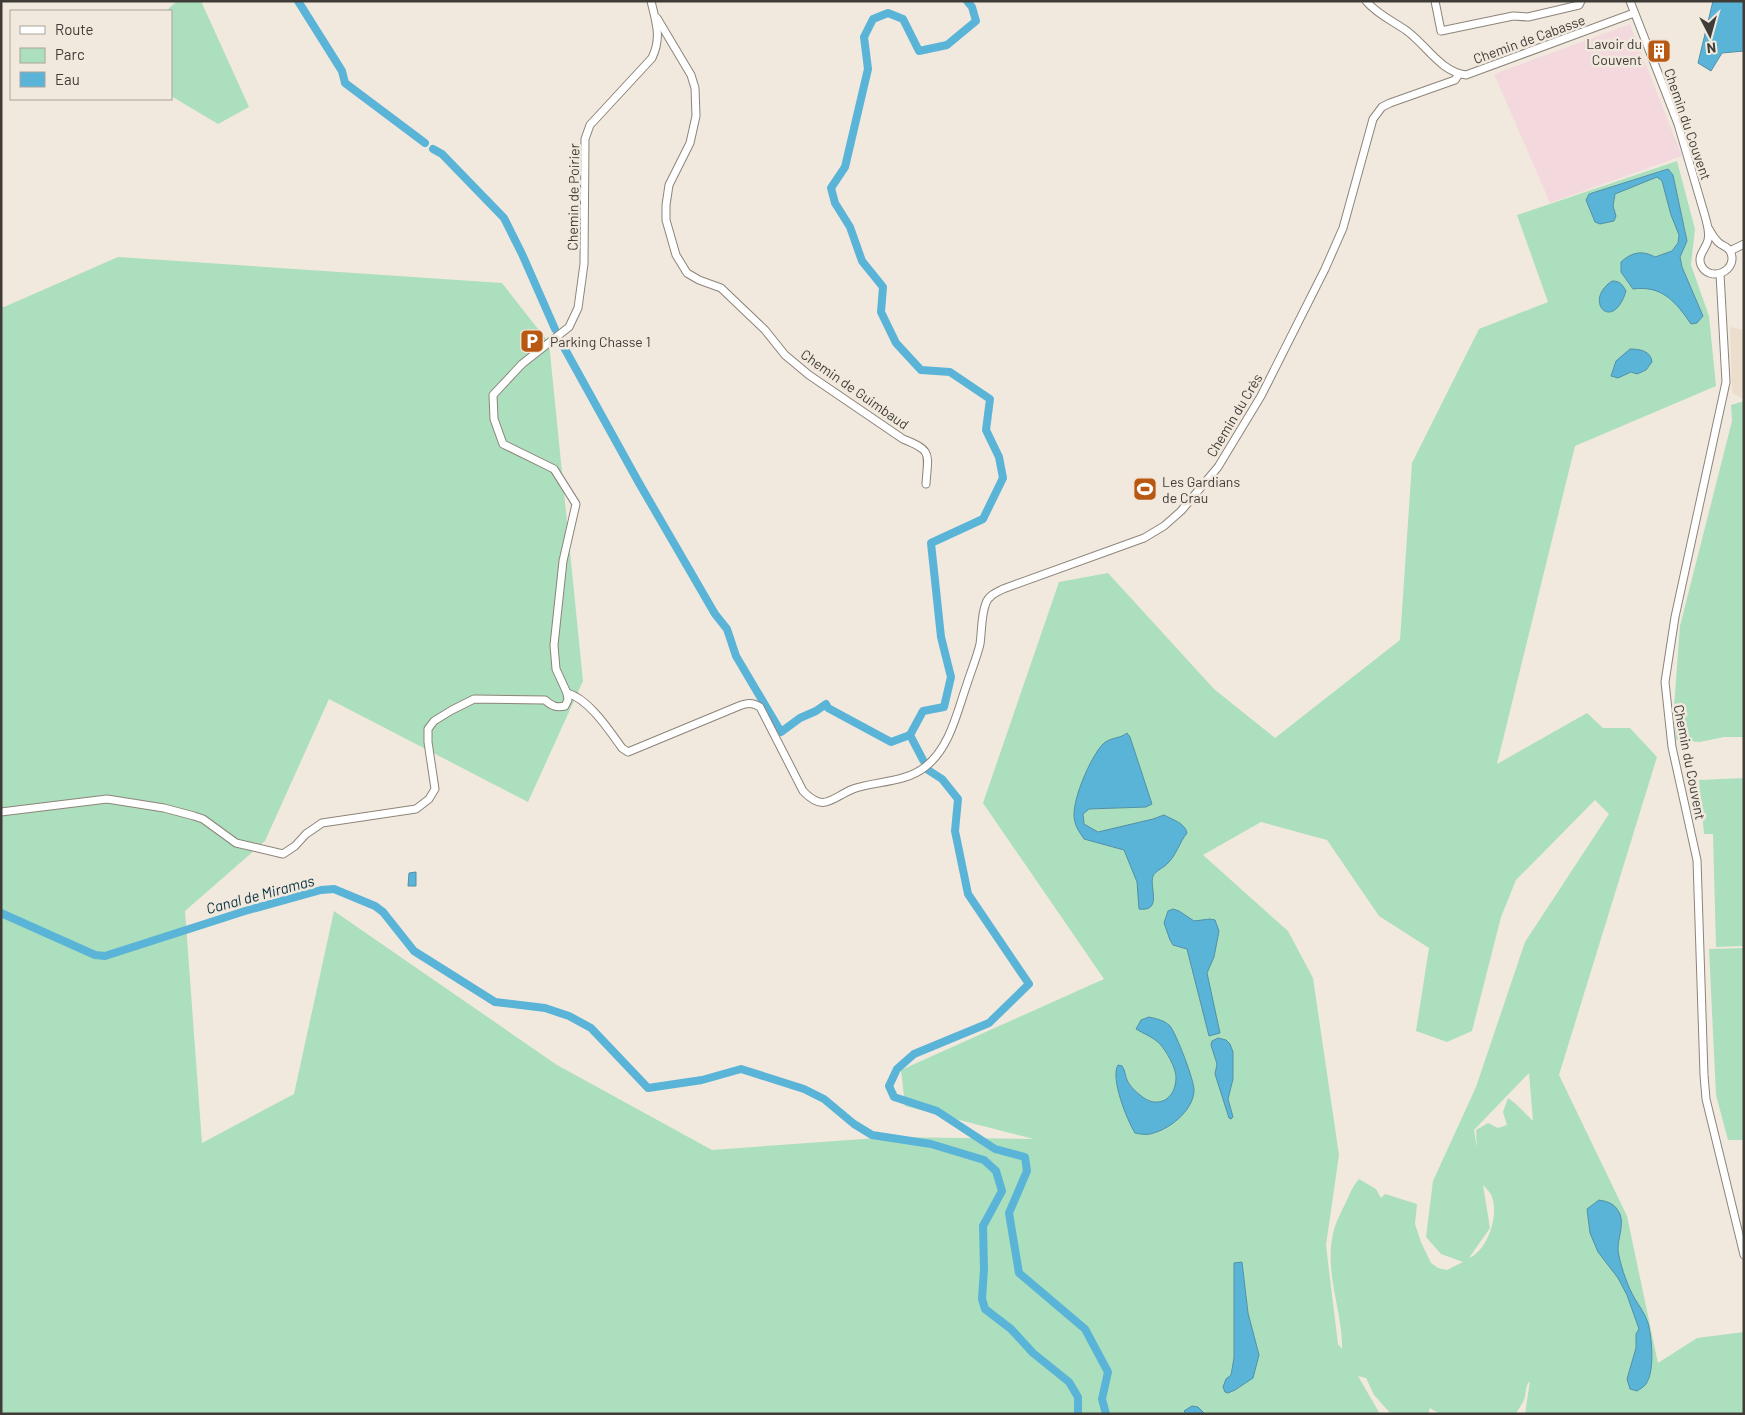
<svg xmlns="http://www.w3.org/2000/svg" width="1745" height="1415" font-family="Barlow,sans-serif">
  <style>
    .built { fill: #ecdecc }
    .industrial { fill: #f3d9de }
    .green { fill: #acdfbd; fill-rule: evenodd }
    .water { fill: #5ab4d8; stroke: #5290a8 }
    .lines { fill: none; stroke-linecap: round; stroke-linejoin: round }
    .canal { stroke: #5ab4d8; stroke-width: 8 }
    .street-casing { stroke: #8c847a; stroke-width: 9 }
    .street { stroke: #fff; stroke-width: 7 }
    .labels { text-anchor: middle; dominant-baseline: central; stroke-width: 5; stroke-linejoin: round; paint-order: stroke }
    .street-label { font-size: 14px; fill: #3f3c37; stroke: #f2e9de }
    .poi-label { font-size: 14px; fill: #3f3c37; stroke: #f2e9de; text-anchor: start }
    .water-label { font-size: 15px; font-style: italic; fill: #073241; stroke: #f2e9de }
  </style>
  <rect width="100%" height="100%" fill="#f2e9de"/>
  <!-- built -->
  <polygon class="built" points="1730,327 1744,330 1744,399 1734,394 1732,390"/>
  <!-- industrial -->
  <polygon class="industrial" points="1630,24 1682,156 1550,203 1494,74"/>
  <!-- green -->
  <g class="green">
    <polygon points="177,1 201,1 249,107 218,124 171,96 171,11 166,11"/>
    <path d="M1677,161L1695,229L1691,265L1709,316L1716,386L1575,446L1497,764L1587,713L1603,728H1630L1657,757L1559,1075L1627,1216L1658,1363L1697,1338L1744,1332V1414H1525L1530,1381C1524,1387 1527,1395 1523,1402C1521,1406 1518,1409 1516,1414H1440L1430,1408L1428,1414H1391L1374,1395L1366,1378L1358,1376L1380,1414H1V306L4,307L118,257L502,283L549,343L583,681L528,802L329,699L265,841L185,911L202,1143L294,1094L334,911L557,1065L712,1150L891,1137L1034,1139L905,1106L901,1070L1104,979L983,803L1059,582L1108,573L1214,689L1275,738L1400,640L1412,463L1479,329L1548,302L1517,215ZM1595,800L1609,814L1525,942L1476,1087L1433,1181L1426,1237L1441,1254L1463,1262L1447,1270L1438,1268L1431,1263L1421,1242L1415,1224L1417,1204L1385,1194L1381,1198L1376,1189L1359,1179C1352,1187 1350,1194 1346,1202C1341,1213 1335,1223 1333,1234C1324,1273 1343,1312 1342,1349L1338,1344L1326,1245L1339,1155L1313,978L1288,931L1203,855L1261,822L1327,840L1379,916L1429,948L1416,1031L1447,1042L1472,1031L1501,917L1516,880ZM1529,1073L1533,1121L1516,1104L1508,1098L1503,1112L1507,1125L1498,1128L1488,1123L1476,1130L1477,1148L1474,1130ZM1483,1185C1485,1187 1491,1193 1492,1197C1499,1215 1488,1250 1469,1258L1490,1228Z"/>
    <polygon points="1744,401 1744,737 1724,737 1700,742 1676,740 1674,707 1680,626 1732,421 1731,405"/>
    <polygon points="1744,778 1744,946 1716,947 1713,834 1704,834 1699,780"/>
    <polygon points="1744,948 1744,1140 1728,1140 1716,1095 1709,949"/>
  </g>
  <!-- water -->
  <g class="water">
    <polygon points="1713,1 1744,1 1744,51 1722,53 1711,71 1698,63"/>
    <path d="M1668,169L1673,175L1687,241L1680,257L1682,267L1703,316L1697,323L1691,324C1676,302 1662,285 1633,289L1621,272V262C1632,252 1642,250 1655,257L1672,251L1678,243L1679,235L1671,215L1662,181L1657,177L1615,194L1613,206L1616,216L1614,221L1600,224L1595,222L1586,200L1589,194Z"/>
    <path d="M1612,281C1620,281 1622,284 1626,291C1613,334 1582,301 1612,281Z"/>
    <path d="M1630,349C1640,349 1651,351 1652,362L1646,370L1637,374L1631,372L1618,378L1611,376L1616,361Z"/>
    <path d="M1127,733L1130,737L1152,804L1146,807L1089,809L1083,814L1084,824L1098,832L1153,819L1164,815C1173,820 1185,823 1187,833C1179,843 1177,854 1168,863C1164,868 1156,870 1153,876C1149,887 1163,912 1139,909L1137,882L1124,850L1084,839C1081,834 1076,828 1075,822C1069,805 1091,756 1103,744C1110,737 1120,739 1127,733Z"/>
    <polygon points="416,872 416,886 408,886 409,873"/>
    <polygon points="1173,909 1179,911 1194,921 1210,919 1215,920 1219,931 1214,957 1207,973 1220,1033 1209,1036 1187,949 1173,945 1170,940 1164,923 1168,911"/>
    <path d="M1149,1017C1157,1019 1164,1020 1170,1026C1176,1033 1195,1082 1194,1091C1193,1111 1169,1130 1150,1134C1146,1135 1139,1134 1135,1133C1127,1120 1110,1078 1118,1065L1122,1066C1125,1070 1125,1075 1127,1080C1129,1085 1135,1091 1140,1095C1157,1110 1176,1100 1176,1077C1176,1068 1166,1050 1159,1043C1153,1037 1144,1034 1136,1029L1141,1020Z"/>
    <polygon points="1218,1038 1226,1040 1230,1044 1233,1052 1233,1079 1228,1099 1233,1117 1231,1119 1229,1118 1215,1074 1217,1064 1211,1045 1212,1041"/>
    <path d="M1599,1200C1610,1202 1615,1204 1620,1214C1625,1228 1615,1242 1619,1256C1622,1270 1628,1287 1635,1299C1640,1307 1645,1314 1648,1323C1652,1338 1655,1371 1646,1384C1644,1387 1640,1389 1637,1391L1630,1389L1627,1379L1636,1348V1334L1639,1329L1627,1295L1618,1278L1598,1252L1595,1245L1590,1233L1587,1209Z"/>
    <polygon points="1242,1262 1248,1313 1259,1355 1253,1378 1235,1390 1228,1393 1225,1392 1223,1387 1226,1379 1231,1375 1234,1358 1234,1263"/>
    <polygon points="1192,1406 1198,1407 1205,1414 1186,1414 1184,1411"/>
  </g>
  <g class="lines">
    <!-- canal -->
    <g class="canal">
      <polyline points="298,1 342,71 345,83 425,143"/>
      <polyline points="433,149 442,154 504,218 522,254 555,329"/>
      <polyline points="561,342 639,483 715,614 727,629 736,656 781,732 800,718 816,711 826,704 828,708 891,742 910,735"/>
      <polyline points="923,760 910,735 923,711 944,707 951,677 941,637 931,543 983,519 1003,478 999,457 986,430 990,399 950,372 921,370 896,343 881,312 883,287 862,261 850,227 835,203 831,188 845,167 868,69 864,37 873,19 888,13 903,19 919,51 947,45 976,21 972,7 967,1"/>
      <polyline points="928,770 942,779 958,799 955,831 968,894 1029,984 989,1023 914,1054 897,1069 889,1086 894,1097 937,1111 995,1149 1025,1157 1027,1171 1009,1213 1019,1273 1085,1329 1108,1372 1102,1399 1106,1414"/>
      <polyline points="1,913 95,955 105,956 245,911 321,890 334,889 375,906 383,912 414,951 495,1002 545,1008 569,1016 591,1028 648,1088 702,1080 741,1069 804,1089 824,1099 854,1124 872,1135 931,1144 984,1160 996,1171 1002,1191 983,1226 984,1269 982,1299 985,1309 1011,1329 1033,1353 1069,1382 1078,1397 1078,1414"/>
    </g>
    <!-- street casing -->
    <g class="street-casing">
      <g id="street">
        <path d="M1366,1C1378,15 1393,21 1407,31C1427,46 1441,72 1466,75L1634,13"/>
        <polyline points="1435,1 1441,31 1513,16 1528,17 1579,5 1581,1"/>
        <path d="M1630,1L1678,124L1705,216C1707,224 1710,232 1708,240C1706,249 1697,255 1701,265C1710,284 1740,270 1730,251C1727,246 1722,246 1718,242C1714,238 1711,233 1709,229"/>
        <path d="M657,18L691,75L695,88L696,116L690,143L669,185L666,205V220L676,255L687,273L699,280L721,288L765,330L785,355L809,375L903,439C933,451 928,453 926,484"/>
        <polyline points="1730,251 1744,244"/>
        <polyline points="1720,274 1726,382 1675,617 1665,682 1672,747 1697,860 1704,1075 1706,1099 1744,1255"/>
        <path d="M567,693C589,699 609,730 622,748L628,752L739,706C747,703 752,702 760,707L803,791C824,813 831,798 853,789C875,781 905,783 925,767C950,748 957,712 967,684C971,671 977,657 980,644C982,631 981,615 986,603C989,595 997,592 1003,589L1144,538L1164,526L1181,511L1218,467L1261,396L1325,269L1343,228L1373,119L1382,107L1390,103L1455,80L1459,74"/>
        <path d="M1,812L107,799L164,808L194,816L203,819L236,843L283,854L295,846L306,834L322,823L416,809L429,799L435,789L428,742V729L434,721L452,710L474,699L545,700C552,706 556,708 565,706L568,700L567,693L556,669L554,645L563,561L576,504L554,469L503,444L494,419L493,395L522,364L569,327L578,308L584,264L585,139L590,125L652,58C662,37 656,23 651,1"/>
      </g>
    </g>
    <!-- street -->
    <use href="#street" class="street"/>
  </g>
  <!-- icons -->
  <defs>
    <g id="building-square" transform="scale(1.25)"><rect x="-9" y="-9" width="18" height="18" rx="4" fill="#b85812" stroke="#f2e9de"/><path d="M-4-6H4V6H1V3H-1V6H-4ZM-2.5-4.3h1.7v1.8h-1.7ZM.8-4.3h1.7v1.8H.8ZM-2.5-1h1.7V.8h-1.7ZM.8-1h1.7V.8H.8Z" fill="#fff"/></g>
    <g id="parking-square" transform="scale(1.25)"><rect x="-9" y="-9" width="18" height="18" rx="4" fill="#b85812" stroke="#f2e9de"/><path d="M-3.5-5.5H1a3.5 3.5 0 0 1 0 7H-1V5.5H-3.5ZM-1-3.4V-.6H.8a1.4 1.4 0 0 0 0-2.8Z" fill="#fff"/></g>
    <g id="stadium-square" transform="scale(1.25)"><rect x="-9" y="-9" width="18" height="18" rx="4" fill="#b85812" stroke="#f2e9de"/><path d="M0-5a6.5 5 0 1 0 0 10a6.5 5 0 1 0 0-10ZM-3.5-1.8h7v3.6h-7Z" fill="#fff"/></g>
  </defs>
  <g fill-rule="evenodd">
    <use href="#building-square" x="1659" y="51"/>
    <use href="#parking-square" x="532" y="341"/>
    <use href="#stadium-square" x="1145" y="489"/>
  </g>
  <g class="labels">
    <!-- street labels -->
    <g class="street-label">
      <text transform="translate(1529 39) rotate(-20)">Chemin de Cabasse</text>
      <text transform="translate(1688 124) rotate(71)">Chemin du Couvent</text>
      <text transform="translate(573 197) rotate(-89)">Chemin de Poirier</text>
      <text transform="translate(855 389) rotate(35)">Chemin de Guimbaud</text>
      <text transform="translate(1234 415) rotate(-59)">Chemin du Crès</text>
      <text transform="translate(1690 762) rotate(79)">Chemin du Couvent</text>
    </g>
    <!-- poi labels -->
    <g class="poi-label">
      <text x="1642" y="43" text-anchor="end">Lavoir du<tspan x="1642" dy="16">Couvent</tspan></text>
      <text x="550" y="341">Parking Chasse 1</text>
      <text x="1162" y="481">Les Gardians<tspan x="1162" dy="16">de Crau</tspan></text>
    </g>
    <!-- water labels -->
    <g class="water-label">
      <text transform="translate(260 894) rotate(-15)">Canal de Miramas</text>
    </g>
  </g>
  <!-- border -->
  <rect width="1745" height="1415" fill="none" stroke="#3f3c37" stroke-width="5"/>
  <!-- legend -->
  <rect x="10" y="10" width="162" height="90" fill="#f2e9de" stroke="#aaa49b"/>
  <rect x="20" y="26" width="25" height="8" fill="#ffffff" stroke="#aaa49b"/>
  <text x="55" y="35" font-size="15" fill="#3f3c37">Route</text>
  <rect x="20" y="48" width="25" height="15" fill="#acdfbd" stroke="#aaa49b"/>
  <text x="55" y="60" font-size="15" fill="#3f3c37">Parc</text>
  <rect x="20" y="72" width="25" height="15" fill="#5ab4d8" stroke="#aaa49b"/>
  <text x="55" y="85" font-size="15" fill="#3f3c37">Eau</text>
  <!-- north arrow -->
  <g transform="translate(1710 35) rotate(174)" stroke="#f2e9de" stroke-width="4" paint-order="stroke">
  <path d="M0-4L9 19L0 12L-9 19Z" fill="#3f3c37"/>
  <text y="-8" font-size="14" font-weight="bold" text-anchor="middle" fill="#3f3c37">N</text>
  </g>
</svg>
